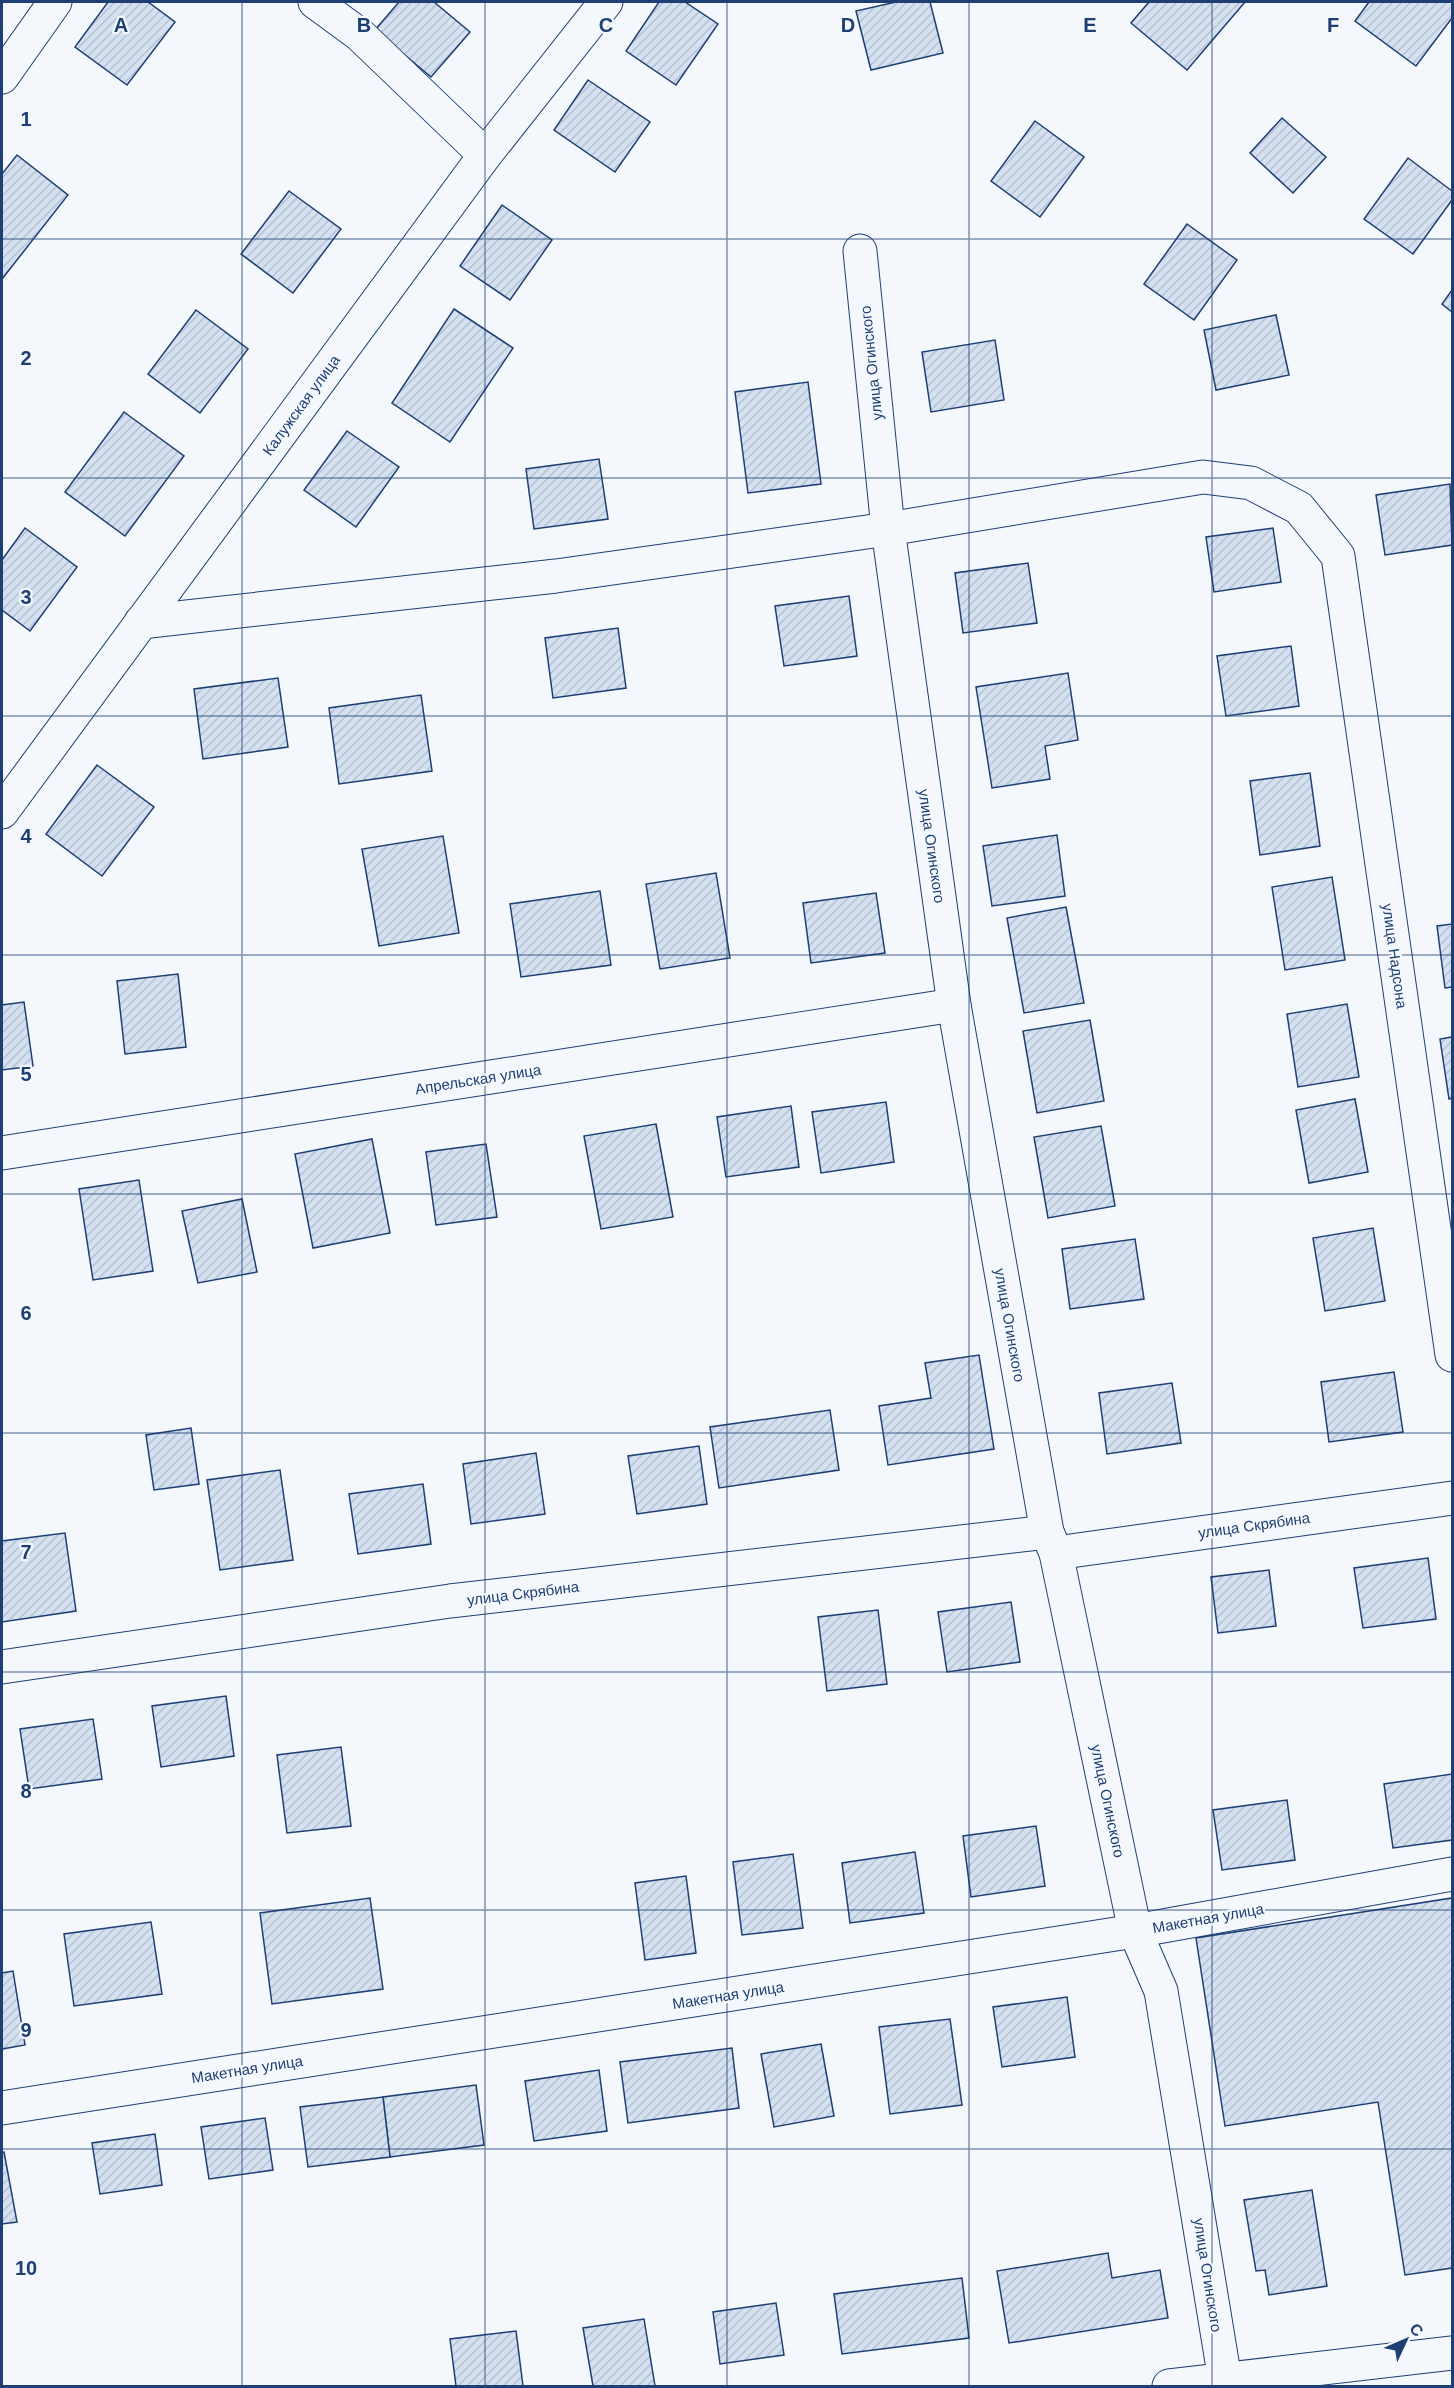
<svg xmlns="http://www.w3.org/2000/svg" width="1454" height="2388" font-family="Arial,sans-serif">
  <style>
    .building { fill: url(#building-hatch); stroke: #1d3f73; stroke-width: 1.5 }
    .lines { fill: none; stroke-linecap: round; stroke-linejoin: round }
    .minor-casing { stroke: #1d3f73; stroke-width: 35 }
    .minor { stroke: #f4f7fb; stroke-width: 33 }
    .grid { fill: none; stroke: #1d3f73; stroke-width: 1.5; stroke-opacity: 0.55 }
    .labels { text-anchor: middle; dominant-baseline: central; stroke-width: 4.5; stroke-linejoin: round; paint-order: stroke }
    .street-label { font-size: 15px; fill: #1d3f73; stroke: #f4f7fb }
    .grid-label { font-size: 20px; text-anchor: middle; font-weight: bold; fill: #1d3f73; stroke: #f4f7fb; stroke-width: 4.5; stroke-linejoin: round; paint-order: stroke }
  </style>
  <defs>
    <pattern id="building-hatch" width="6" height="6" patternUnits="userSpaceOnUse" patternTransform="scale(1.5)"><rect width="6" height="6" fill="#d5e0f0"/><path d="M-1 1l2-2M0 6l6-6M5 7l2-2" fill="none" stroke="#b6c1d1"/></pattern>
  </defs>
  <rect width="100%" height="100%" fill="#f4f7fb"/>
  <!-- building -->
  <g class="building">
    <polygon points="108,2 148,2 175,22 127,85 75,47"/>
    <polygon points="399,2 434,2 470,32 431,77 375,30"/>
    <polygon points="659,2 685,2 718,24 676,85 626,51"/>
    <polygon points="896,2 930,2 943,53 871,70 856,11"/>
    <polygon points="1149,2 1245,2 1187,70 1131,23"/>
    <polygon points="1369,2 1452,2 1452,18 1416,66 1355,21"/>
    <polygon points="588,80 650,122 615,172 554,130"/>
    <polygon points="1282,118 1326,157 1293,193 1250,153"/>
    <polygon points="1035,121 1084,157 1040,217 991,181"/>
    <polygon points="17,155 68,195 2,279 2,174"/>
    <polygon points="1408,158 1452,191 1452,200 1413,254 1364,219"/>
    <polygon points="289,191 341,229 293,293 241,254"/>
    <polygon points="502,205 552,240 510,300 460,266"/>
    <polygon points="1187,224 1237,260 1194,320 1144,284"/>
    <polygon points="1452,290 1452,312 1442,304"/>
    <polygon points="454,309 513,348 450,442 392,403"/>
    <polygon points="196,310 248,349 200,413 148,374"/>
    <polygon points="1276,315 1289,375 1216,390 1204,330"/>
    <polygon points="995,340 1004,400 931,412 922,352"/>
    <polygon points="808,382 821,484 748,493 735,392"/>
    <polygon points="124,412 184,456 125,536 65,492"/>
    <polygon points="347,431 399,467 356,527 304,490"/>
    <polygon points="599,459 608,519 534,529 526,469"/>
    <polygon points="1450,484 1452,545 1385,555 1376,495"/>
    <polygon points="25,528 77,567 30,631 2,610 2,560"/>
    <polygon points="1273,528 1281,582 1214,592 1206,537"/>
    <polygon points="1028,563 1037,623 963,633 955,573"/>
    <polygon points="849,596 857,656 784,666 775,606"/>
    <polygon points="618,628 626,688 553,698 545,638"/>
    <polygon points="1291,646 1299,706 1226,716 1217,656"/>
    <polygon points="1068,673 1078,740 1045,746 1050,779 992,788 976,687"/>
    <polygon points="278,678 288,747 203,759 194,689"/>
    <polygon points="421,695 432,771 339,784 329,708"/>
    <polygon points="97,765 154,807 102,876 46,834"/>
    <polygon points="1310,773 1320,846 1260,855 1250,781"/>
    <polygon points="1057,835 1065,896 992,906 983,846"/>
    <polygon points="443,836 459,933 379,946 362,849"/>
    <polygon points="716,873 730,958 660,969 646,884"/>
    <polygon points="1332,877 1345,960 1285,970 1272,887"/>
    <polygon points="600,891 611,965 521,977 510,904"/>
    <polygon points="876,893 885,953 811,963 803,903"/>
    <polygon points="1066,907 1084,1003 1024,1013 1007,918"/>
    <polygon points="1452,924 1452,987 1445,988 1437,926"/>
    <polygon points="178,974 186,1047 125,1054 117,981"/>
    <polygon points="24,1002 33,1066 2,1070 2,1005"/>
    <polygon points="1347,1004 1359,1077 1298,1087 1287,1014"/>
    <polygon points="1090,1020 1104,1101 1037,1113 1023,1031"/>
    <polygon points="1452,1037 1452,1098 1449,1099 1440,1039"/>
    <polygon points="1355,1099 1368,1172 1309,1183 1296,1110"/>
    <polygon points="886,1102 894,1162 821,1173 812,1112"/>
    <polygon points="791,1106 799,1167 726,1177 717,1117"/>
    <polygon points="656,1124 673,1217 601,1229 584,1136"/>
    <polygon points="1101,1126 1115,1206 1048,1218 1034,1137"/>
    <polygon points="372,1139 390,1233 313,1248 295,1154"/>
    <polygon points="486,1144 497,1217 436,1225 426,1152"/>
    <polygon points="139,1180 153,1271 93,1280 79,1189"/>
    <polygon points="242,1199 257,1272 198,1283 182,1211"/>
    <polygon points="1373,1228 1385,1301 1325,1311 1313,1238"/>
    <polygon points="1135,1239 1144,1299 1070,1309 1062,1249"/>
    <polygon points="979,1355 994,1449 888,1465 879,1406 931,1398 925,1363"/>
    <polygon points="1394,1372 1403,1432 1329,1442 1321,1382"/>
    <polygon points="1172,1383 1181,1443 1107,1454 1099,1393"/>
    <polygon points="830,1410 839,1470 719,1488 710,1427"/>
    <polygon points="191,1428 199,1484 154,1490 146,1435"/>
    <polygon points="699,1446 707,1504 637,1514 628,1456"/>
    <polygon points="536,1453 545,1514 471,1524 463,1464"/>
    <polygon points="280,1470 293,1560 220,1570 207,1480"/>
    <polygon points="423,1484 431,1544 358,1554 349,1494"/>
    <polygon points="65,1533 76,1611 2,1622 2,1541"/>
    <polygon points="1428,1558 1436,1619 1363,1628 1354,1568"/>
    <polygon points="1269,1570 1276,1626 1218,1633 1211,1577"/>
    <polygon points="1011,1602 1020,1662 947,1672 938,1612"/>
    <polygon points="878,1610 887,1684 827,1691 818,1617"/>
    <polygon points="226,1696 234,1756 161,1767 152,1706"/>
    <polygon points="93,1719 102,1779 29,1789 20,1729"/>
    <polygon points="341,1747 351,1826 287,1833 277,1755"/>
    <polygon points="1452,1774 1452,1840 1393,1848 1384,1784"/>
    <polygon points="1287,1800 1295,1860 1222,1870 1213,1810"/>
    <polygon points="1036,1826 1045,1886 971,1897 963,1836"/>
    <polygon points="915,1852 924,1913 850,1923 842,1863"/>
    <polygon points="793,1854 803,1928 742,1935 733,1862"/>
    <polygon points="686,1876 696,1953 645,1960 635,1883"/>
    <polygon points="370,1898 383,1989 272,2004 260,1913"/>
    <polygon points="1452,1898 1452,2268 1405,2275 1378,2102 1225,2126 1196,1938"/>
    <polygon points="151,1922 162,1994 74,2006 64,1934"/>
    <polygon points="13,1971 25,2045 2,2049 2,1973"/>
    <polygon points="1067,1997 1075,2057 1002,2067 993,2007"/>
    <polygon points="950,2019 962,2105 890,2114 879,2027"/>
    <polygon points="821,2044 834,2116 774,2127 761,2054"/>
    <polygon points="732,2048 739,2108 628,2123 620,2062"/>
    <polygon points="599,2070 607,2131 534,2141 525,2081"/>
    <polygon points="476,2085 484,2145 390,2157 383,2097"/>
    <polygon points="383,2097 390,2157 308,2167 300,2107"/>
    <polygon points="265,2118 273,2170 209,2179 201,2127"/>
    <polygon points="155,2134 162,2185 100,2194 92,2143"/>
    <polygon points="4,2152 17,2222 2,2224 2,2153"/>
    <polygon points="1312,2190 1327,2286 1269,2295 1265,2270 1256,2271 1244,2200"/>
    <polygon points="1108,2253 1112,2278 1160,2270 1168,2318 1009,2343 997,2271"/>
    <polygon points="962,2278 969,2338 842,2354 834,2294"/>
    <polygon points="776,2303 784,2355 720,2364 713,2312"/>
    <polygon points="644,2319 655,2386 593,2386 583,2328"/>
    <polygon points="516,2331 523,2386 456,2386 450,2339"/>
  </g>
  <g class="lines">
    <!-- minor casing -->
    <g class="minor-casing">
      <g id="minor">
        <polyline points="315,2 360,35 485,155"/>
        <polyline points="2,77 55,2"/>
        <polyline points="860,251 888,529 954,1005 1047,1532 1056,1553 1135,1931 1161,1991 1226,2386"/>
        <polyline points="141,622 556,576 888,529 1203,477 1251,483 1299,508 1338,556 1452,1355"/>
        <polyline points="2,812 485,155 606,2"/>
        <polyline points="2,1153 954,1005"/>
        <polyline points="1056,1553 1452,1498"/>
        <polyline points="2,1667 450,1601 1047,1532"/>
        <polyline points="2,2108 1135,1931 1452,1874"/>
        <polyline points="1169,2386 1452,2353"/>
      </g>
    </g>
    <!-- minor -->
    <use href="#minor" class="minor"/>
  </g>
  <!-- grid -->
  <path class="grid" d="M242,2V2386M485,2V2386M727,2V2386M969,2V2386M1212,2V2386M2,239H1452M2,478H1452M2,716H1452M2,955H1452M2,1194H1452M2,1433H1452M2,1672H1452M2,1910H1452M2,2149H1452"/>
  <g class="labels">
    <!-- street labels -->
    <g class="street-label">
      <text transform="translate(871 363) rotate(-96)">улица Огинского</text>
      <text transform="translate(301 405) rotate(-54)">Калужская улица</text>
      <text transform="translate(932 846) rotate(82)">улица Огинского</text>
      <text transform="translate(1395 956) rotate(82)">улица Надсона</text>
      <text transform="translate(478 1079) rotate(-9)">Апрельская улица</text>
      <text transform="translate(1010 1325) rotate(80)">улица Огинского</text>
      <text transform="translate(1254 1525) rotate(-8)">улица Скрябина</text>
      <text transform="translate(523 1593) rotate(-7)">улица Скрябина</text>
      <text transform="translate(1108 1801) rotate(78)">улица Огинского</text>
      <text transform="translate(1208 1918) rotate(-10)">Макетная улица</text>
      <text transform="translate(728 1995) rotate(-9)">Макетная улица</text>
      <text transform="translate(247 2069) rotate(-9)">Макетная улица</text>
      <text transform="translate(1208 2275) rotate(81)">улица Огинского</text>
    </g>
  </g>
  <g class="grid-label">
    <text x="121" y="32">A</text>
    <text x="364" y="32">B</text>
    <text x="606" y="32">C</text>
    <text x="848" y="32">D</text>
    <text x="1090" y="32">E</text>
    <text x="1333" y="32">F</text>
    <text x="26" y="126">1</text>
    <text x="26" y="365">2</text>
    <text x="26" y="604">3</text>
    <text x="26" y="843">4</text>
    <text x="26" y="1081">5</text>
    <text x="26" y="1320">6</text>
    <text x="26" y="1559">7</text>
    <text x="26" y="1798">8</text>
    <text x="26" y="2037">9</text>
    <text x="26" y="2275">10</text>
  </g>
  <!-- border -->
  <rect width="1454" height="2388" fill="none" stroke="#1d3f73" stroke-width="6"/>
  <!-- north arrow -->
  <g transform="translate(1406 2340) rotate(46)" stroke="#f4f7fb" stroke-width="4.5" paint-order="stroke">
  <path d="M0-4.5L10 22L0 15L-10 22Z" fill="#1d3f73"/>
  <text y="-9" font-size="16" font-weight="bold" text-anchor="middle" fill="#1d3f73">С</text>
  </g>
</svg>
